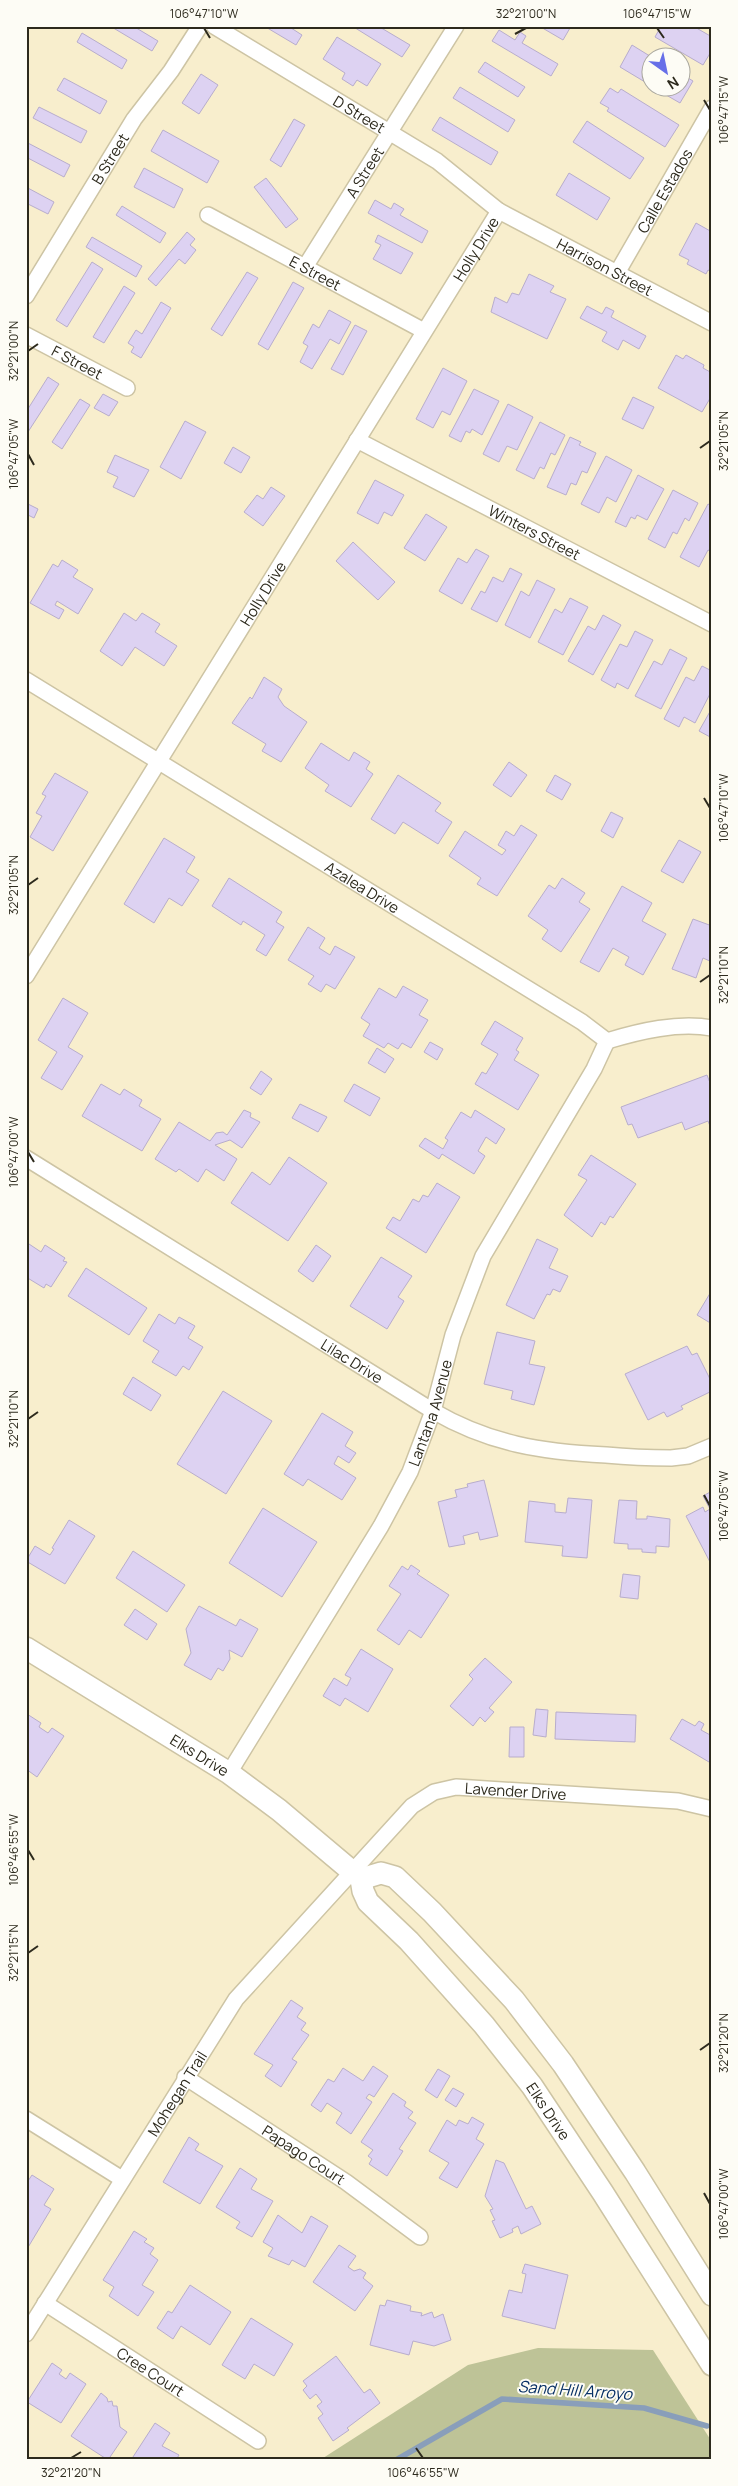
<svg xmlns="http://www.w3.org/2000/svg" width="738" height="2486" font-family="Manrope,sans-serif">
  <style>
    .green { fill: #bec397 }
    .lines { fill: none; stroke-linecap: round; stroke-linejoin: round }
    .stream { stroke: #899eba; stroke-width: 5.5 }
    .building { fill: #ddd2f2; stroke: #b8adcc }
    .minor-casing { stroke: #cdc4a4; stroke-width: 18 }
    .secondary-casing { stroke: #cdc4a4; stroke-width: 24 }
    .minor { stroke: #fff; stroke-width: 15 }
    .secondary { stroke: #fff; stroke-width: 21 }
    .ticks { fill: none; stroke: #2d2a1d; stroke-width: 2 }
    .labels { text-anchor: middle; dominant-baseline: central; stroke-width: 4; stroke-linejoin: round; paint-order: stroke }
    .street-label { font-size: 15px; fill: #2d2a1d; stroke: #fdfcf5 }
    .water-label { font-size: 16px; font-style: italic; fill: #073065; stroke: #fdfcf5 }
    .neatline { fill: none; stroke: #2d2a1d; stroke-width: 2 }
    .ticks-label { font-size: 12px; text-anchor: middle; fill: #2d2a1d }
  </style>
  <rect width="100%" height="100%" fill="#f8eecd"/>
  <!-- green -->
  <polygon class="green" points="538,2348 653,2350 712,2442 712,2460 320,2460 468,2365"/>
  <g class="lines">
    <!-- stream -->
    <polyline class="stream" points="396,2460 502,2399 644,2408 707,2426"/>
  </g>
  <!-- building -->
  <g class="building">
    <polygon points="110,26 133,26 158,41 152,51"/>
    <polygon points="264,26 288,26 302,35 296,45"/>
    <polygon points="352,26 378,26 410,45 402,57"/>
    <polygon points="539,26 567,26 570,28 563,40"/>
    <polygon points="661,26 693,26 712,37 712,50 703,65 655,37"/>
    <polygon points="499,30 515,40 520,32 526,36 522,43 558,64 551,76 492,41"/>
    <polygon points="82,33 127,60 122,69 77,42"/>
    <polygon points="337,37 381,64 367,86 357,80 353,86 342,79 345,73 323,59"/>
    <polygon points="632,45 653,58 650,58 650,85 620,67"/>
    <polygon points="485,62 525,87 518,97 478,72"/>
    <polygon points="680,73 693,81 680,103 654,88 680,88"/>
    <polygon points="201,74 218,85 199,114 182,103"/>
    <polygon points="64,78 107,101 100,114 57,90"/>
    <polygon points="460,87 515,120 508,132 453,98"/>
    <polygon points="610,88 618,93 621,89 679,125 665,147 607,111 609,108 600,103"/>
    <polygon points="39,107 87,131 81,143 33,118"/>
    <polygon points="440,117 498,152 491,165 432,130"/>
    <polygon points="294,119 305,125 281,167 270,160"/>
    <polygon points="587,121 644,158 630,179 573,142"/>
    <polygon points="163,130 219,161 207,183 151,151"/>
    <polygon points="26,142 70,165 64,177 26,157"/>
    <polygon points="144,168 183,189 174,208 134,187"/>
    <polygon points="569,173 610,198 597,220 556,195"/>
    <polygon points="266,178 298,219 286,228 254,187"/>
    <polygon points="26,187 54,202 48,214 26,203"/>
    <polygon points="375,200 391,209 394,203 404,209 400,215 428,231 422,243 368,213"/>
    <polygon points="122,206 166,233 160,243 116,215"/>
    <polygon points="696,223 712,232 712,272 708,270 706,274 687,264 689,260 679,255"/>
    <polygon points="187,232 195,239 190,245 196,250 185,264 179,259 156,286 148,279"/>
    <polygon points="378,235 413,253 401,274 373,259 381,245 375,242"/>
    <polygon points="92,237 142,266 136,277 86,247"/>
    <polygon points="92,262 103,269 67,327 56,320"/>
    <polygon points="247,272 258,278 222,336 211,329"/>
    <polygon points="529,274 554,286 550,292 566,299 547,339 491,312 495,297 507,303 512,293 519,295"/>
    <polygon points="293,282 304,288 268,350 258,344"/>
    <polygon points="124,286 135,293 104,343 93,337"/>
    <polygon points="161,302 171,308 141,358 131,352 134,347 128,343 136,330 142,334"/>
    <polygon points="587,306 602,314 606,307 614,311 611,317 646,336 639,349 623,340 618,350 602,341 607,332 580,318"/>
    <polygon points="329,310 351,322 339,344 330,339 312,369 300,362 308,346 303,343 313,324 319,328"/>
    <polygon points="355,325 367,331 343,375 331,369"/>
    <polygon points="676,355 683,359 686,355 704,365 703,368 712,373 712,395 702,412 658,388"/>
    <polygon points="443,368 467,381 450,415 442,411 433,428 416,419"/>
    <polygon points="48,377 59,384 26,435 26,412"/>
    <polygon points="474,389 499,401 482,435 472,429 470,433 466,431 461,442 449,436"/>
    <polygon points="103,394 118,402 109,416 94,408"/>
    <polygon points="633,397 654,407 643,429 622,419"/>
    <polygon points="80,399 90,405 62,449 52,442"/>
    <polygon points="508,404 533,417 517,450 507,446 499,462 483,454"/>
    <polygon points="185,421 206,432 181,479 160,467"/>
    <polygon points="540,422 565,435 555,455 551,453 544,469 540,467 534,479 516,470"/>
    <polygon points="570,437 581,442 579,445 596,453 587,473 582,471 576,485 571,483 566,495 547,487"/>
    <polygon points="233,447 250,457 241,473 224,463"/>
    <polygon points="115,455 149,470 134,497 113,487 118,477 107,472"/>
    <polygon points="606,456 632,470 616,502 607,497 599,513 581,504"/>
    <polygon points="638,475 664,489 647,520 637,515 635,519 631,517 626,527 615,522"/>
    <polygon points="375,480 404,495 392,516 384,512 378,524 357,513"/>
    <polygon points="271,487 285,496 263,526 244,512 257,495 263,499"/>
    <polygon points="673,490 698,503 689,521 685,518 677,534 673,532 665,548 648,539"/>
    <polygon points="26,503 38,509 34,518 26,514"/>
    <polygon points="708,504 712,506 712,552 708,550 699,567 680,557"/>
    <polygon points="426,514 447,527 425,561 404,548"/>
    <polygon points="353,542 395,582 378,600 336,561"/>
    <polygon points="476,549 489,556 462,604 439,591 458,558 467,563"/>
    <polygon points="62,560 78,570 73,577 93,589 78,614 57,601 55,605 64,610 59,619 30,603 53,564 58,567"/>
    <polygon points="510,568 522,574 497,622 471,609 481,591 485,593 493,577 503,582"/>
    <polygon points="537,580 555,589 530,638 505,625 521,591 529,596"/>
    <polygon points="570,598 588,607 563,655 538,642 555,609 562,613"/>
    <polygon points="124,613 136,621 142,613 160,624 155,632 177,646 164,666 135,647 122,666 100,651"/>
    <polygon points="603,615 621,625 593,675 568,661 588,626 595,630"/>
    <polygon points="635,631 653,640 628,689 617,683 615,688 601,680 620,644 627,647"/>
    <polygon points="670,649 687,658 661,709 635,696 654,661 662,665"/>
    <polygon points="702,666 712,671 712,690 695,723 684,717 679,727 664,719 686,677 694,681"/>
    <polygon points="264,677 282,689 278,697 284,706 307,722 281,762 262,751 266,744 232,723 250,697 252,699"/>
    <polygon points="712,708 712,738 699,731"/>
    <polygon points="321,743 349,761 354,752 370,762 366,769 373,774 351,807 325,791 329,785 305,768"/>
    <polygon points="509,762 527,775 511,797 493,785"/>
    <polygon points="55,773 88,792 53,851 30,837 42,816 36,813 46,796 42,794"/>
    <polygon points="398,775 441,803 435,811 452,822 438,844 403,822 395,834 371,819"/>
    <polygon points="555,775 571,784 562,800 546,791"/>
    <polygon points="611,812 623,818 613,838 601,831"/>
    <polygon points="521,825 537,835 497,896 477,884 481,878 449,856 465,831 502,855 506,850 498,845 506,831 514,836"/>
    <polygon points="164,838 195,857 186,872 199,880 182,906 169,898 154,923 124,904"/>
    <polygon points="679,840 701,852 683,883 661,871"/>
    <polygon points="229,878 282,912 276,922 284,927 266,956 256,950 265,935 243,921 241,925 212,906"/>
    <polygon points="562,878 585,893 579,902 590,909 561,952 542,939 548,930 528,916 549,885 555,889"/>
    <polygon points="622,886 652,903 642,921 666,934 643,975 625,965 629,957 613,948 599,972 580,962"/>
    <polygon points="693,919 712,926 712,962 703,958 696,978 672,969"/>
    <polygon points="308,927 325,938 319,948 330,955 335,946 355,957 335,989 326,984 321,992 308,984 314,976 288,960"/>
    <polygon points="403,986 428,1000 419,1015 428,1020 411,1048 402,1043 398,1049 388,1043 384,1048 363,1036 370,1024 361,1018 379,988 396,998"/>
    <polygon points="63,998 88,1013 68,1047 83,1056 62,1090 41,1078 57,1052 38,1040"/>
    <polygon points="495,1021 523,1038 516,1050 519,1052 514,1060 539,1075 518,1110 475,1084 482,1072 486,1074 498,1054 481,1044"/>
    <polygon points="430,1042 443,1049 437,1060 424,1052"/>
    <polygon points="377,1048 394,1059 385,1073 368,1063"/>
    <polygon points="261,1071 272,1079 261,1095 250,1088"/>
    <polygon points="707,1075 712,1088 712,1125 710,1126 708,1121 685,1130 682,1122 638,1138 632,1124 628,1125 621,1107"/>
    <polygon points="101,1084 120,1095 124,1089 142,1100 139,1106 161,1119 142,1151 82,1116"/>
    <polygon points="354,1084 380,1098 370,1116 344,1101"/>
    <polygon points="300,1104 327,1117 318,1132 292,1118"/>
    <polygon points="244,1110 251,1113 250,1117 260,1122 242,1148 230,1140 215,1145 237,1159 224,1181 206,1169 198,1182 179,1169 176,1172 155,1159 179,1122 210,1141 216,1133 223,1132 227,1135"/>
    <polygon points="475,1110 505,1129 496,1144 486,1137 478,1151 485,1156 474,1174 442,1154 439,1159 419,1146 425,1138 443,1149 448,1140 445,1138 461,1112 471,1118"/>
    <polygon points="591,1155 636,1184 613,1218 610,1216 605,1225 601,1222 592,1237 564,1215 587,1180 578,1175"/>
    <polygon points="289,1157 327,1183 288,1241 231,1203 252,1172 270,1185"/>
    <polygon points="437,1183 460,1197 426,1253 386,1228 393,1217 400,1221 413,1199 419,1202 423,1195 428,1197"/>
    <polygon points="537,1239 558,1249 549,1268 568,1276 560,1292 553,1289 550,1295 547,1294 534,1319 506,1305"/>
    <polygon points="26,1242 41,1252 45,1245 65,1258 63,1261 67,1262 51,1287 46,1284 44,1288 26,1277"/>
    <polygon points="316,1245 331,1256 313,1282 298,1271"/>
    <polygon points="381,1257 412,1276 398,1297 404,1301 387,1329 350,1306"/>
    <polygon points="86,1268 147,1308 129,1335 68,1296"/>
    <polygon points="712,1290 712,1324 697,1315"/>
    <polygon points="159,1314 175,1324 179,1317 195,1326 188,1338 203,1347 189,1370 183,1366 176,1376 152,1362 159,1351 143,1341"/>
    <polygon points="497,1332 535,1341 529,1364 545,1367 534,1405 511,1399 513,1391 484,1384"/>
    <polygon points="687,1346 692,1355 697,1353 712,1383 712,1391 681,1406 683,1409 667,1417 664,1412 648,1420 625,1374"/>
    <polygon points="133,1377 161,1395 151,1411 123,1394"/>
    <polygon points="223,1391 272,1421 226,1494 177,1464"/>
    <polygon points="322,1413 353,1432 345,1446 356,1453 349,1463 338,1456 334,1464 356,1478 342,1500 308,1479 303,1486 284,1474"/>
    <polygon points="484,1480 498,1536 480,1540 478,1532 463,1536 465,1544 449,1547 438,1502 457,1497 455,1490 468,1487 467,1484"/>
    <polygon points="712,1491 712,1563 711,1564 686,1516 703,1507 705,1512 710,1509 703,1496"/>
    <polygon points="568,1498 592,1500 587,1558 562,1556 563,1546 525,1542 529,1501 555,1504 555,1512 566,1513"/>
    <polygon points="619,1500 637,1501 636,1519 647,1519 647,1516 670,1519 669,1547 656,1546 656,1553 642,1552 642,1549 628,1549 628,1544 614,1543"/>
    <polygon points="263,1508 317,1542 282,1597 229,1563"/>
    <polygon points="69,1520 95,1536 65,1584 26,1561 35,1546 50,1555 54,1549 52,1548"/>
    <polygon points="133,1551 185,1585 167,1612 116,1578"/>
    <polygon points="411,1565 420,1571 417,1574 449,1595 421,1638 409,1630 399,1645 377,1630 401,1594 389,1586 402,1566 408,1570"/>
    <polygon points="623,1574 640,1576 638,1599 620,1597"/>
    <polygon points="199,1606 236,1626 240,1619 258,1629 242,1657 229,1650 230,1659 223,1671 218,1668 211,1680 184,1665 191,1653 186,1629"/>
    <polygon points="135,1609 157,1624 147,1640 124,1625"/>
    <polygon points="361,1649 393,1669 368,1712 345,1698 340,1706 323,1696 334,1678 347,1686 351,1678 345,1675"/>
    <polygon points="485,1658 512,1682 489,1708 494,1712 485,1722 480,1717 473,1726 450,1706 473,1679 469,1675"/>
    <polygon points="536,1709 548,1710 546,1737 533,1735"/>
    <polygon points="556,1712 636,1715 635,1742 555,1739"/>
    <polygon points="27,1714 41,1723 39,1727 48,1733 52,1728 64,1736 37,1777 26,1769"/>
    <polygon points="682,1719 695,1726 699,1721 704,1724 701,1730 712,1736 712,1757 709,1762 670,1739"/>
    <polygon points="510,1727 524,1727 524,1757 509,1757"/>
    <polygon points="291,2000 303,2008 297,2017 306,2023 301,2030 309,2035 292,2059 297,2062 281,2087 265,2076 273,2065 254,2054"/>
    <polygon points="373,2066 388,2076 374,2097 369,2094 366,2098 372,2102 351,2134 336,2123 342,2113 327,2103 321,2112 311,2105 328,2079 334,2082 343,2068 363,2081"/>
    <polygon points="438,2069 450,2076 437,2098 425,2090"/>
    <polygon points="453,2088 464,2094 456,2107 445,2100"/>
    <polygon points="393,2093 406,2102 404,2106 413,2112 408,2118 416,2123 399,2149 403,2151 387,2176 369,2164 372,2159 368,2156 373,2150 361,2142"/>
    <polygon points="472,2117 484,2124 476,2139 484,2144 457,2188 439,2178 449,2163 429,2151 447,2120 456,2126 459,2120 468,2124"/>
    <polygon points="189,2137 199,2144 195,2150 223,2166 200,2204 163,2182"/>
    <polygon points="496,2160 504,2163 526,2209 532,2206 541,2224 521,2234 518,2226 512,2229 513,2232 500,2238 492,2221 495,2220 490,2210 493,2209 485,2196"/>
    <polygon points="240,2168 257,2179 251,2189 273,2201 252,2237 236,2228 240,2222 216,2207"/>
    <polygon points="32,2175 54,2189 44,2205 51,2209 27,2249 26,2184"/>
    <polygon points="278,2215 302,2233 311,2216 328,2226 305,2267 292,2260 289,2265 268,2256 273,2248 263,2242"/>
    <polygon points="134,2231 147,2239 144,2242 154,2248 150,2254 158,2260 142,2285 154,2292 138,2316 109,2296 114,2287 103,2280"/>
    <polygon points="339,2245 356,2256 348,2267 354,2271 360,2269 366,2273 363,2278 373,2286 355,2311 313,2282"/>
    <polygon points="525,2264 568,2275 555,2329 502,2316 509,2290 522,2293 526,2274 522,2273"/>
    <polygon points="190,2285 231,2312 210,2345 181,2326 173,2339 157,2328 168,2311 172,2313"/>
    <polygon points="387,2300 411,2306 410,2311 422,2313 421,2316 432,2312 434,2318 443,2314 451,2340 434,2346 413,2341 409,2355 370,2345 380,2305 385,2306"/>
    <polygon points="251,2318 293,2344 274,2376 254,2364 245,2379 222,2365"/>
    <polygon points="336,2356 364,2393 370,2389 380,2403 347,2428 349,2430 333,2441 318,2418 323,2414 317,2406 322,2402 316,2394 310,2399 303,2390 307,2386 303,2381"/>
    <polygon points="52,2363 62,2370 59,2374 66,2379 70,2373 86,2384 61,2423 27,2402"/>
    <polygon points="101,2393 107,2398 108,2402 112,2401 113,2406 117,2406 120,2427 127,2432 108,2460 71,2436"/>
    <polygon points="155,2423 170,2433 162,2446 179,2455 176,2460 131,2460"/>
  </g>
  <g class="lines">
    <!-- minor casing -->
    <g class="minor-casing">
      <g id="minor">
        <path id="s1" d="M214,26L437,161L499,211L712,323"/>
        <path id="s2" d="M208,215L424,331"/>
        <path id="s3" d="M305,267L456,26"/>
        <path id="s4" d="M617,273L712,108"/>
        <path id="s5" d="M26,296L134,119L171,71L200,26"/>
        <path id="s6" d="M26,335L127,388"/>
        <path id="s7" d="M357,440L712,624"/>
        <path id="s8" d="M26,680L582,1022L607,1041"/>
        <path id="s9" d="M26,976L499,211"/>
        <path d="M607,1041C640,1031 678,1022 712,1028"/>
        <path id="s10" d="M26,1158L433,1411C490,1444 542,1452 606,1455C627,1457 649,1458 671,1458L688,1456L712,1446"/>
        <path id="s11" d="M229,1773L381,1526L410,1472L433,1411L453,1335L483,1256L594,1069L607,1041"/>
        <path id="s12" d="M185,2077L346,2182L420,2237"/>
        <polyline points="26,2119 122,2179"/>
        <path id="s13" d="M45,2303L258,2441"/>
        <path id="s14" d="M26,2334L236,1999L412,1806L434,1792L456,1787L678,1801L712,1809"/>
      </g>
    </g>
    <!-- secondary casing -->
    <g class="secondary-casing">
      <g id="secondary">
        <path id="s15" d="M26,1648L229,1773L279,1810L361,1879L363,1891L368,1902L409,1941L484,2025L532,2086L603,2193L712,2365"/>
        <polyline points="361,1879 381,1873 395,1877 432,1912 514,2000 563,2064 635,2172 712,2295"/>
      </g>
    </g>
    <!-- minor -->
    <use href="#minor" class="minor"/>
    <!-- secondary -->
    <use href="#secondary" class="secondary"/>
  </g>
  <!-- ticks -->
  <path class="ticks" d="M204,28L210,38M657,28L664,38M515,34L526,28M704,100L710,110M28,351L38,344M700,448L710,441M28,454L34,465M704,798L710,808M28,885L38,878M700,982L710,975M28,1152L34,1162M28,1419L38,1412M704,1495L710,1506M28,1850L34,1860M28,1953L38,1946M700,2050L710,2043M704,2193L710,2204M416,2448L423,2458M71,2458L81,2452"/>
  <g class="labels">
    <!-- street labels -->
    <g class="street-label">
      <text stroke="none"><textPath href="#s1" startOffset="170">D Street</textPath></text>
      <text stroke="none"><textPath href="#s5" startOffset="161">B Street</textPath></text>
      <text stroke="none"><textPath href="#s3" startOffset="112">A Street</textPath></text>
      <text stroke="none"><textPath href="#s4" startOffset="95">Calle Estados</textPath></text>
      <text stroke="none"><textPath href="#s9" startOffset="855">Holly Drive</textPath></text>
      <text stroke="none"><textPath href="#s1" startOffset="460">Harrison Street</textPath></text>
      <text stroke="none"><textPath href="#s2" startOffset="122">E Street</textPath></text>
      <text stroke="none"><textPath href="#s6" startOffset="58">F Street</textPath></text>
      <text stroke="none"><textPath href="#s7" startOffset="200">Winters Street</textPath></text>
      <text stroke="none"><textPath href="#s9" startOffset="450">Holly Drive</textPath></text>
      <text stroke="none"><textPath href="#s8" startOffset="395">Azalea Drive</textPath></text>
      <text stroke="none"><textPath href="#s10" startOffset="384">Lilac Drive</textPath></text>
      <text stroke="none"><textPath href="#s11" startOffset="414">Lantana Avenue</textPath></text>
      <text stroke="none"><textPath href="#s15" startOffset="204">Elks Drive</textPath></text>
      <text stroke="none"><textPath href="#s14" startOffset="765">Lavender Drive</textPath></text>
      <text stroke="none"><textPath href="#s14" startOffset="284">Mohegan Trail</textPath></text>
      <text stroke="none"><textPath href="#s15" startOffset="709">Elks Drive</textPath></text>
      <text stroke="none"><textPath href="#s12" startOffset="142">Papago Court</textPath></text>
      <text stroke="none"><textPath href="#s13" startOffset="126">Cree Court</textPath></text>
    </g>
    <!-- water labels -->
    <g class="water-label">
      <text transform="translate(575 2390) rotate(4)">Sand Hill Arroyo</text>
    </g>
  </g>
  <!-- border -->
  <rect width="738" height="2486" fill="none" stroke="#fdfcf5" stroke-width="55"/>
  <!-- north arrow -->
  <g transform="translate(666 72) rotate(147)"><circle r="24" fill="#fdfcf5" stroke="#aaa89f"/>
  <path d="M0-4L9 19L0 12L-9 19Z" fill="#676fe8"/>
  <text y="-8" font-size="14" font-weight="bold" text-anchor="middle" fill="#2d2a1d">N</text>
  </g>
  <rect x="28" y="28" width="682" height="2430" class="neatline"/>
  <g class="ticks-label">
    <text x="204" y="18">106°47'10"W</text>
    <text x="526" y="18">32°21'00"N</text>
    <text x="657" y="18">106°47'15"W</text>
    <text transform="translate(724 110) rotate(-90)" y="4">106°47'15"W</text>
    <text transform="translate(14 351) rotate(-90)" y="4">32°21'00"N</text>
    <text transform="translate(724 441) rotate(-90)" y="4">32°21'05"N</text>
    <text transform="translate(14 454) rotate(-90)" y="4">106°47'05"W</text>
    <text transform="translate(724 808) rotate(-90)" y="4">106°47'10"W</text>
    <text transform="translate(14 885) rotate(-90)" y="4">32°21'05"N</text>
    <text transform="translate(724 975) rotate(-90)" y="4">32°21'10"N</text>
    <text transform="translate(14 1152) rotate(-90)" y="4">106°47'00"W</text>
    <text transform="translate(14 1419) rotate(-90)" y="4">32°21'10"N</text>
    <text transform="translate(724 1506) rotate(-90)" y="4">106°47'05"W</text>
    <text transform="translate(14 1850) rotate(-90)" y="4">106°46'55"W</text>
    <text transform="translate(14 1953) rotate(-90)" y="4">32°21'15"N</text>
    <text transform="translate(724 2043) rotate(-90)" y="4">32°21'20"N</text>
    <text transform="translate(724 2204) rotate(-90)" y="4">106°47'00"W</text>
    <text x="71" y="2477">32°21'20"N</text>
    <text x="423" y="2477">106°46'55"W</text>
  </g>
</svg>
